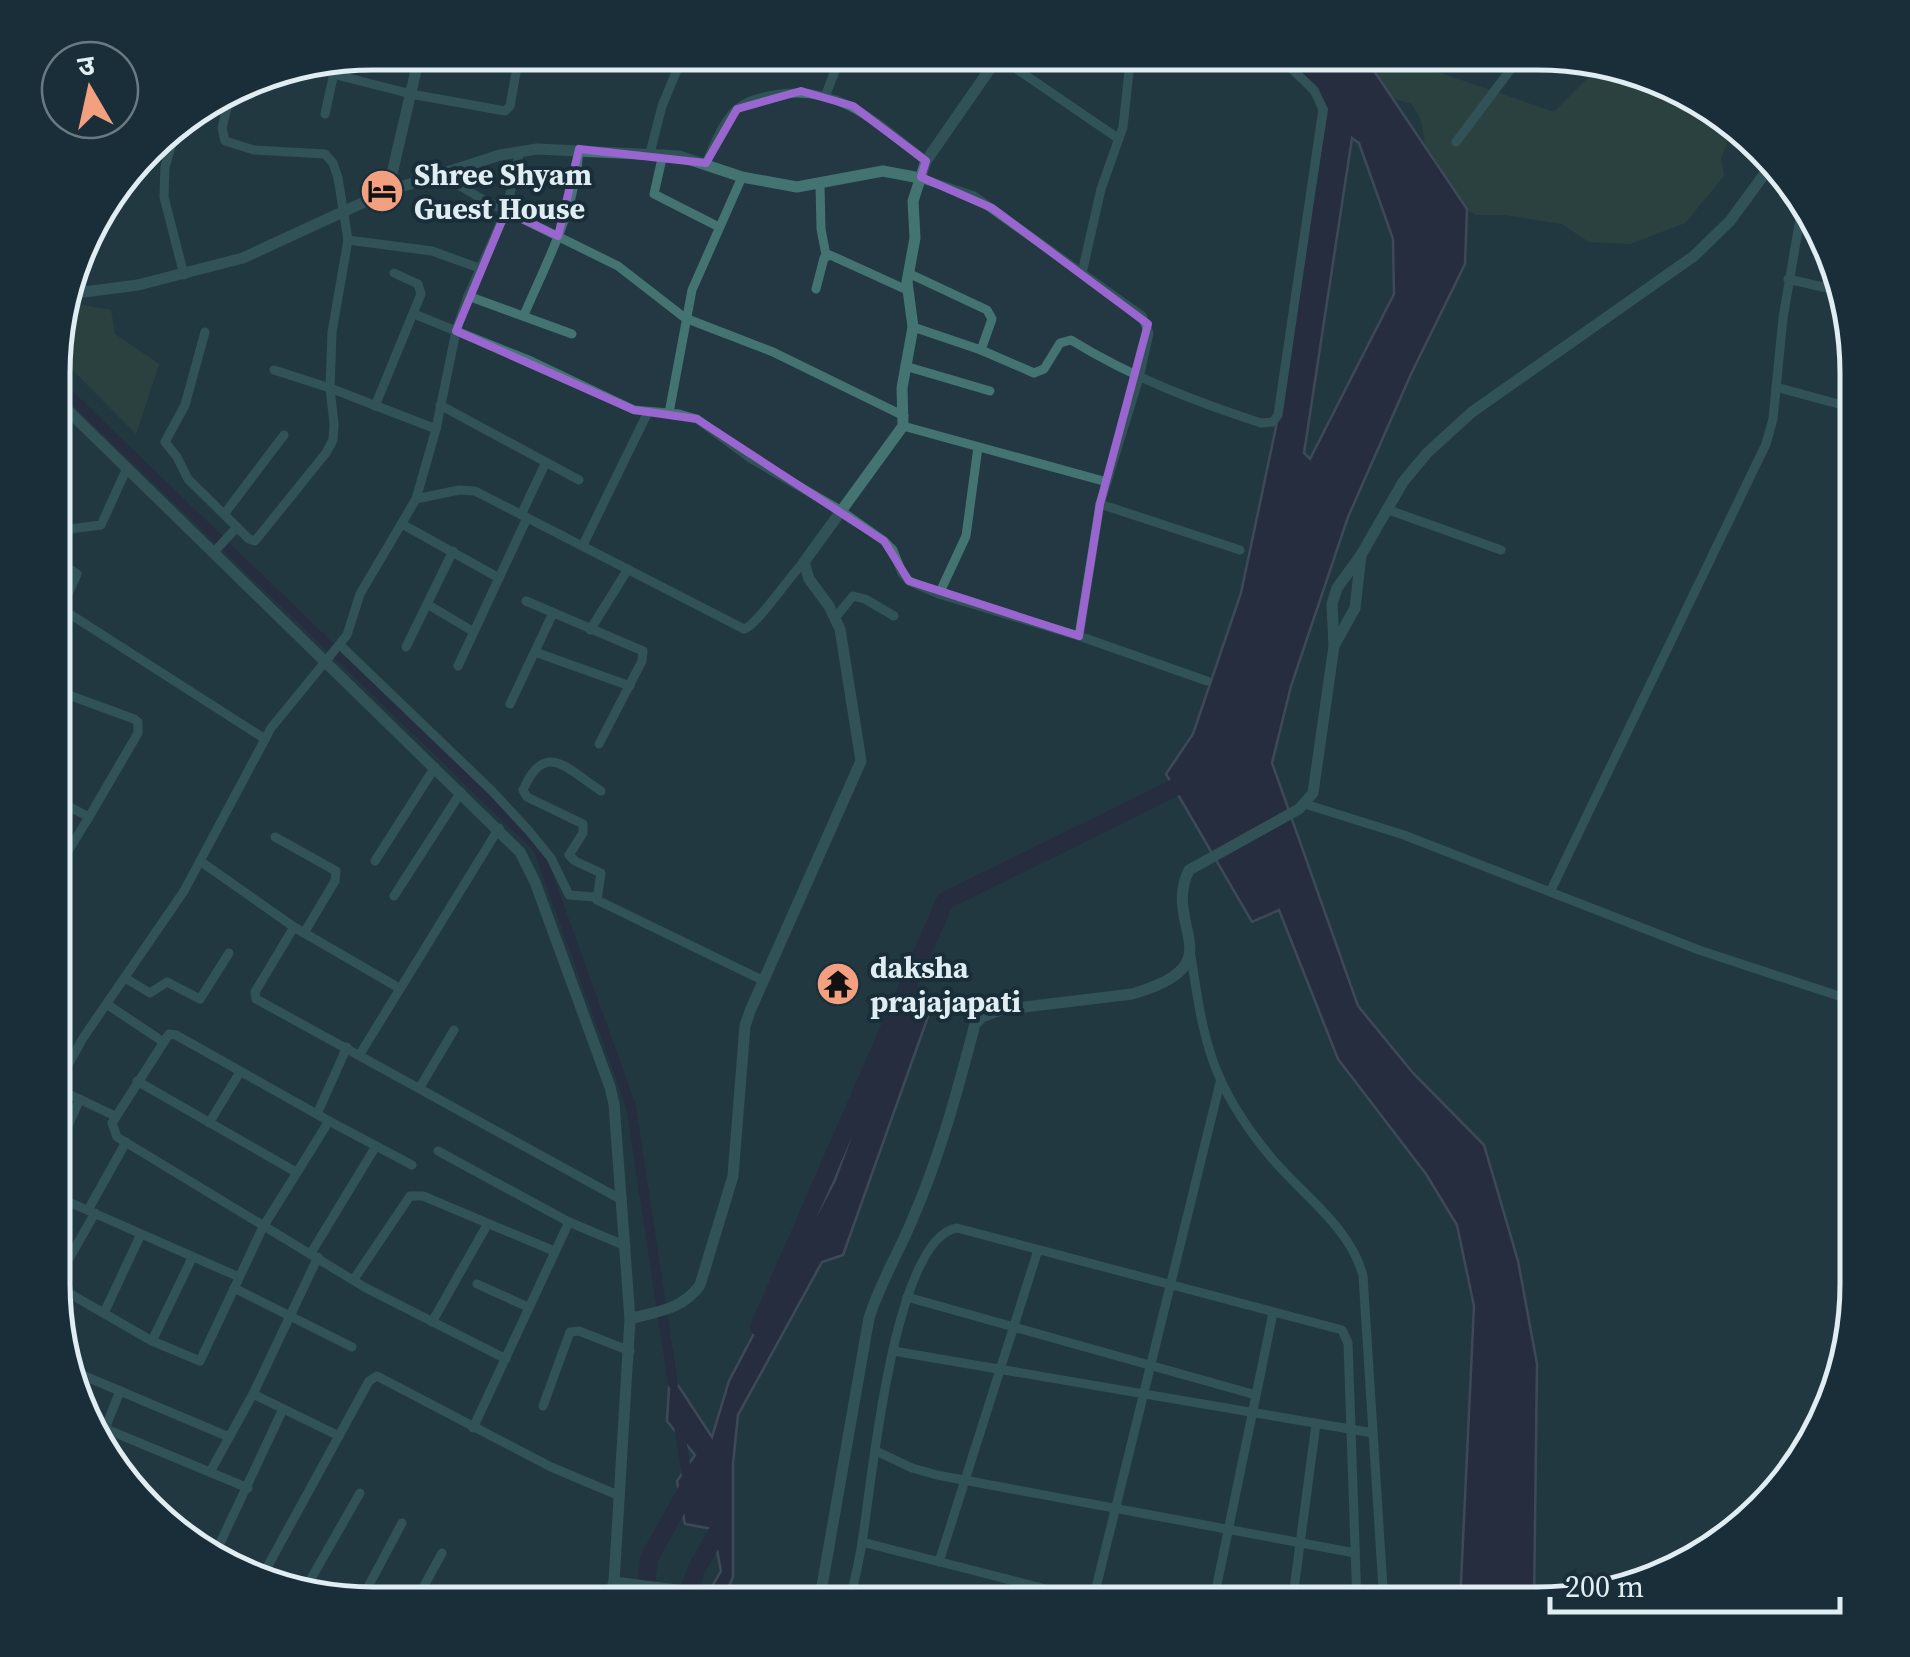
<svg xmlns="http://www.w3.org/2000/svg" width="1910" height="1657" font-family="'Source Serif 4','Noto Sans Devanagari',serif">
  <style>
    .green { fill: #354d3f }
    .water { fill: #281f3c; stroke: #5f5d73; stroke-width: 2.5; fill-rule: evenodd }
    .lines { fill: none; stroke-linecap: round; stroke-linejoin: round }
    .canal { stroke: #281f3c; stroke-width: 10 }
    .river { stroke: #281f3c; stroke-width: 18 }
    .minor { stroke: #447472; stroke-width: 9 }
    .tertiary { stroke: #447472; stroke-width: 11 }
    .marked { fill: none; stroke: #9966cf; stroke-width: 8; stroke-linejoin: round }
    .labels { text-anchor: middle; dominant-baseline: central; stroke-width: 8; stroke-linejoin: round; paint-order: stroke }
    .poi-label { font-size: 30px; font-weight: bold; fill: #e0edf3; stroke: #192e38; text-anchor: start }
    .rim { fill: none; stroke: #e0edf3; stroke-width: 5 }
  </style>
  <rect width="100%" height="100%" fill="#233842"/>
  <!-- green -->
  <g class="green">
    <polygon points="1345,53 1413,53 1429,69 1554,112 1601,65 1678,85 1748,136 1728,140 1721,158 1724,176 1685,223 1630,244 1589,242 1562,224 1505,215 1476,215 1450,200 1428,162 1421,120 1412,104 1378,94"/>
    <path d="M71,303L111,310L115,334L159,364L136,434L55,352C55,332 57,317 71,303Z"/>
  </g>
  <!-- water -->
  <g class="water">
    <path d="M1274,53H1362L1467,209L1465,264L1411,374L1348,517L1291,686L1272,763L1358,1006L1413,1073L1484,1145L1518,1261L1537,1364L1534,1604H1460L1474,1306L1457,1225L1426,1174L1338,1059L1279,910L1252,922L1166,774L1193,734L1241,593L1276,427L1327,109ZM1352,138L1359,143L1393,239L1394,294L1310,459L1304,453Z"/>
    <polygon points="935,997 843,1255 822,1262 738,1415 733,1464 733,1577 721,1604 702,1604 721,1571 713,1529 685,1524 677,1481 695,1455 667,1421 670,1373 712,1437 729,1381 835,1180 900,1000"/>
  </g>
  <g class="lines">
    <!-- canal -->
    <g class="canal">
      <polyline points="55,381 538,848 631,1106 673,1384"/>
      <polyline points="679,1426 688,1483"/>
    </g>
    <!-- river -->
    <g class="river">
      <polyline points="759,1327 945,901 1174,788"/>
      <polyline points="644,1604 649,1558 691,1483"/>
      <polyline points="685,1604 696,1570 719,1529 715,1515"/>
    </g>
    <!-- minor -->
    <g class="minor">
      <polyline points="999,57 1119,139"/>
      <polyline points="333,74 411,94 505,111 510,106 519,56"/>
      <polyline points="231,92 222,128 225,141 254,150 325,154 333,163 338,178 348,240 432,251 479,268"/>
      <polyline points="826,94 842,53"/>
      <polyline points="325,114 337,59"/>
      <polyline points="178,123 165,167 164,197 184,275"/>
      <polyline points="1456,142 1523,53"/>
      <polyline points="650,153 662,106 684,53"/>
      <polyline points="663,154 654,194 719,227"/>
      <path d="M706,163C714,146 723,121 737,109C749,99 767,96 781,94C843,86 880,126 926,161"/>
      <polyline points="440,174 482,199 618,266 685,318 773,352 904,416"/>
      <polyline points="920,178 974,196 1142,316 1149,333 1139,378 1100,504 1079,636"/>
      <polyline points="820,185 821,229 826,255"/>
      <polyline points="908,273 987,310 992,319 981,350"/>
      <polyline points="1082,273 1101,189 1123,127 1131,53"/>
      <polyline points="1788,279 1840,291"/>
      <polyline points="816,289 824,258 830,255 907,290"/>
      <polyline points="468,296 506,211 520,151"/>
      <polyline points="414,314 531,361 634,410 679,414 697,419 750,458 840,510 884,541 893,550 902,573 909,581 939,594 1079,636 1207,681"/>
      <path d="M524,315C547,261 576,209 579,149"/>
      <path d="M913,327L981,350L1034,373L1044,369L1060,343L1071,340C1131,377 1194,401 1261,423L1273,422L1278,415L1323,109L1314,90L1275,53"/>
      <polyline points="205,332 185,405 165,442 177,457 188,479 249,539 255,541 326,453 333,440 334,424 330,388 332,332 348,240"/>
      <polyline points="905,366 990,391"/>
      <polyline points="274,370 330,388 436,429"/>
      <polyline points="1776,387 1857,409"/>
      <polyline points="440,405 579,480"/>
      <polyline points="375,406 421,294 418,284 394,273"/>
      <polyline points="669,413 692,290 742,177"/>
      <polyline points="903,426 1107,482"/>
      <path d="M416,499L459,490L475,491L744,629C757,626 789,576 804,562"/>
      <polyline points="1100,504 1240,550"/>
      <polyline points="1386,509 1501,550"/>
      <polyline points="225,513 284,435"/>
      <polyline points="521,515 546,462"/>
      <polyline points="402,524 499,578"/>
      <polyline points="583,545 648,412"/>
      <polyline points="215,551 237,527"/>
      <polyline points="56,560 70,529 101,525 127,468"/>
      <polyline points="939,594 966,536 978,447"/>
      <polyline points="526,601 643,651 642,661 599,744"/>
      <polyline points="427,604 474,632"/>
      <polyline points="62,609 265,739"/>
      <polyline points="835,618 853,596 865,599 894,616"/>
      <polyline points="55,624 77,574 55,559"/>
      <polyline points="590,630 628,569"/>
      <polyline points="340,645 492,791 529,831 551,858 569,895 595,897"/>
      <polyline points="406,647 453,551"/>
      <polyline points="535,652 630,686"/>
      <polyline points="458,666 527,518"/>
      <polyline points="510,704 553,613"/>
      <path d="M601,791C567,769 545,739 523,790L527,797L583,824V833L569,855L575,861L601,873L597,900L762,980"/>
      <polyline points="54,799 89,817 138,733 138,722 134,719 55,690"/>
      <polyline points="1305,804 1404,835 1699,950 1857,1002"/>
      <polyline points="275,837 336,871 335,881 304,933"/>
      <polyline points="200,861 294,927 399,988"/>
      <polyline points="375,861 435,767"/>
      <polyline points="54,874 89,817"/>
      <polyline points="1551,890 1766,444 1773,419 1783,318 1803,201"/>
      <polyline points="394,896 461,792"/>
      <polyline points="294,927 255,992 256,999 622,1200"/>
      <path d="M1191,956C1204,1043 1211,1084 1269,1155C1300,1193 1351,1227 1363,1276L1384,1604"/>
      <polyline points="125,978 150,993 167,982 200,999 229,953"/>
      <polyline points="108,1005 162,1041"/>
      <polyline points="360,1054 499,828"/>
      <polyline points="137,1081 296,1172"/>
      <polyline points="54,1087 115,1116"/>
      <polyline points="420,1087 454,1030"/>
      <polyline points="55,1088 83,1038 184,891 271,728 347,635 360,594 416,499 436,429 456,331 468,296 572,334"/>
      <polyline points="317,1114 347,1047"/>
      <polyline points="329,1121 176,1035 169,1034 112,1123 117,1137 366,1288 506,1359"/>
      <polyline points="209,1123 240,1072"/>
      <polyline points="438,1151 569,1222"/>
      <polyline points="54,1157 80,1099"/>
      <polyline points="53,1195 239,1277"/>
      <polyline points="88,1210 126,1142"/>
      <polyline points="311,1253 376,1146"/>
      <polyline points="354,1279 410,1196 423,1196 554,1251"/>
      <polyline points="53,1284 152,1341 200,1361 263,1227 329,1121 412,1165"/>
      <polyline points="477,1284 528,1307"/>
      <polyline points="54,1285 95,1213"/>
      <polyline points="234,1288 352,1347"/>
      <polyline points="907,1297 1256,1395"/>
      <polyline points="104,1313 141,1234"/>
      <polyline points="432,1322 487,1225"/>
      <polyline points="152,1341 192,1258"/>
      <polyline points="893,1351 1373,1433"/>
      <polyline points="68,1369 229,1437"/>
      <polyline points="253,1394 339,1436"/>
      <polyline points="543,1406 570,1332 579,1331 630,1351"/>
      <polyline points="473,1428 569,1222 626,1246"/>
      <polyline points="106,1429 248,1488"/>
      <polyline points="100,1441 120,1391"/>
      <polyline points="876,1451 912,1468 937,1475 1355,1553"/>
      <polyline points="210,1472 253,1394 318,1257"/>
      <polyline points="152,1514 217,1550"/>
      <polyline points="862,1542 1104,1604"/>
      <polyline points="214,1556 283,1409"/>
      <polyline points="939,1562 1038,1250"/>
      <polyline points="265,1570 298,1589"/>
      <polyline points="259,1582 369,1381 377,1376 551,1467 620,1496"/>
      <polyline points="304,1591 360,1493"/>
      <polyline points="360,1602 402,1523"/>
      <polyline points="414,1604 442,1553"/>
      <path d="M849,1604C854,1582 860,1559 863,1536C872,1479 894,1238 957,1228L1342,1330L1348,1343L1357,1604"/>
      <polyline points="1092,1604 1220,1083"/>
      <polyline points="1213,1604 1273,1313"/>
      <polyline points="1292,1604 1316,1424"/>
    </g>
    <!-- tertiary -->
    <g class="tertiary">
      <polyline points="388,191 500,155 537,149 679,156 742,177 797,187 883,171 920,178"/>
      <polyline points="68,294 138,285 243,258 388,191 420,53"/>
      <polyline points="55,398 520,852 535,882 610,1087 614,1104 630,1319"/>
      <polyline points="1335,644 1355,608 1361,555"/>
      <polyline points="614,1582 788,1604"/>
      <path d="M606,1604L614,1582L630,1319C658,1311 682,1310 700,1285L733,1176L745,1026L750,1011L861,761L840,629L829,606L809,579L804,562L903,426L902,388L913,327L907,282L915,238L913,201L926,161L1001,53"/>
      <path d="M803,1604L819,1597L822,1586L869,1318C880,1283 899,1252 913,1218C940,1156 958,1089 975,1024L982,1017L1000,1010L1132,994C1237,964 1161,927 1189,870L1299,809L1313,793L1334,646L1332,604L1337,588L1361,555L1403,482L1427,453L1472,412L1694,256L1730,221L1774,161"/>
    </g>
  </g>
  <!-- marked area -->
  <path d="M0 0H1910V1657H0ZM801,91L853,106L926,161L921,177L992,208L1148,324L1100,504L1079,636L909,581L884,541L697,419L634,410L456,331L506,211L558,236L579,149L706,163L737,109Z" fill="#233842" fill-opacity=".55" fill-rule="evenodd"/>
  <path class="marked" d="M801,91L853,106L926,161L921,177L992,208L1148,324L1100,504L1079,636L909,581L884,541L697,419L634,410L456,331L506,211L558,236L579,149L706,163L737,109Z"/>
  <!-- icons -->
  <defs>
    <g id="hotel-disc" transform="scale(2.25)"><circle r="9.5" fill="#f2a080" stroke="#192e38"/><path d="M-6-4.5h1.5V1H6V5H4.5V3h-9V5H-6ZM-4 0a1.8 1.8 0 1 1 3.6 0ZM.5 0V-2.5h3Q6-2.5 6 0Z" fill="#111"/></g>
    <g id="temple-disc" transform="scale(2.25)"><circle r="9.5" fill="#f2a080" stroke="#192e38"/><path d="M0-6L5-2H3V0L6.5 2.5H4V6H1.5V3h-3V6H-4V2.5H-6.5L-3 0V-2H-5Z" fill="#111"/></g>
  </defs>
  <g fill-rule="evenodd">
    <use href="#hotel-disc" x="382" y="191"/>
    <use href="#temple-disc" x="838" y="984"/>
  </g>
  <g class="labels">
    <!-- poi labels -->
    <g class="poi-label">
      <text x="414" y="174">Shree Shyam<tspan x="414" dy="34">Guest House</tspan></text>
      <text x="870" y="967">daksha<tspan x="870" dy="34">prajajapati</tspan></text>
    </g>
  </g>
  <!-- crop -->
  <path d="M0 0H1910V1657H0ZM373 70H1537A303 303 0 0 1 1840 373V1284A303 303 0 0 1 1537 1587H373A303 303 0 0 1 70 1284V373A303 303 0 0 1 373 70Z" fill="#192e38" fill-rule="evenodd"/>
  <path class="rim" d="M373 70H1537A303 303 0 0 1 1840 373V1284A303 303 0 0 1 1537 1587H373A303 303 0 0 1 70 1284V373A303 303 0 0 1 373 70Z"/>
  <!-- north arrow -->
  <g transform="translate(90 90) rotate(351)"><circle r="48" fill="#192e38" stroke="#697a83" stroke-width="2.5"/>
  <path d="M0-8L18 38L0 25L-18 38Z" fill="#f2a080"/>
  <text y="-15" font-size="28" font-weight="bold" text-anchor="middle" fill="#e0edf3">उ</text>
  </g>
  <!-- scale -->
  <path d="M1550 1597v15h290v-15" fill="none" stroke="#e0edf3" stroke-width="5"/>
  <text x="1565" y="1597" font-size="30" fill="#e0edf3" stroke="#192e38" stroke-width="8" paint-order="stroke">200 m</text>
</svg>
